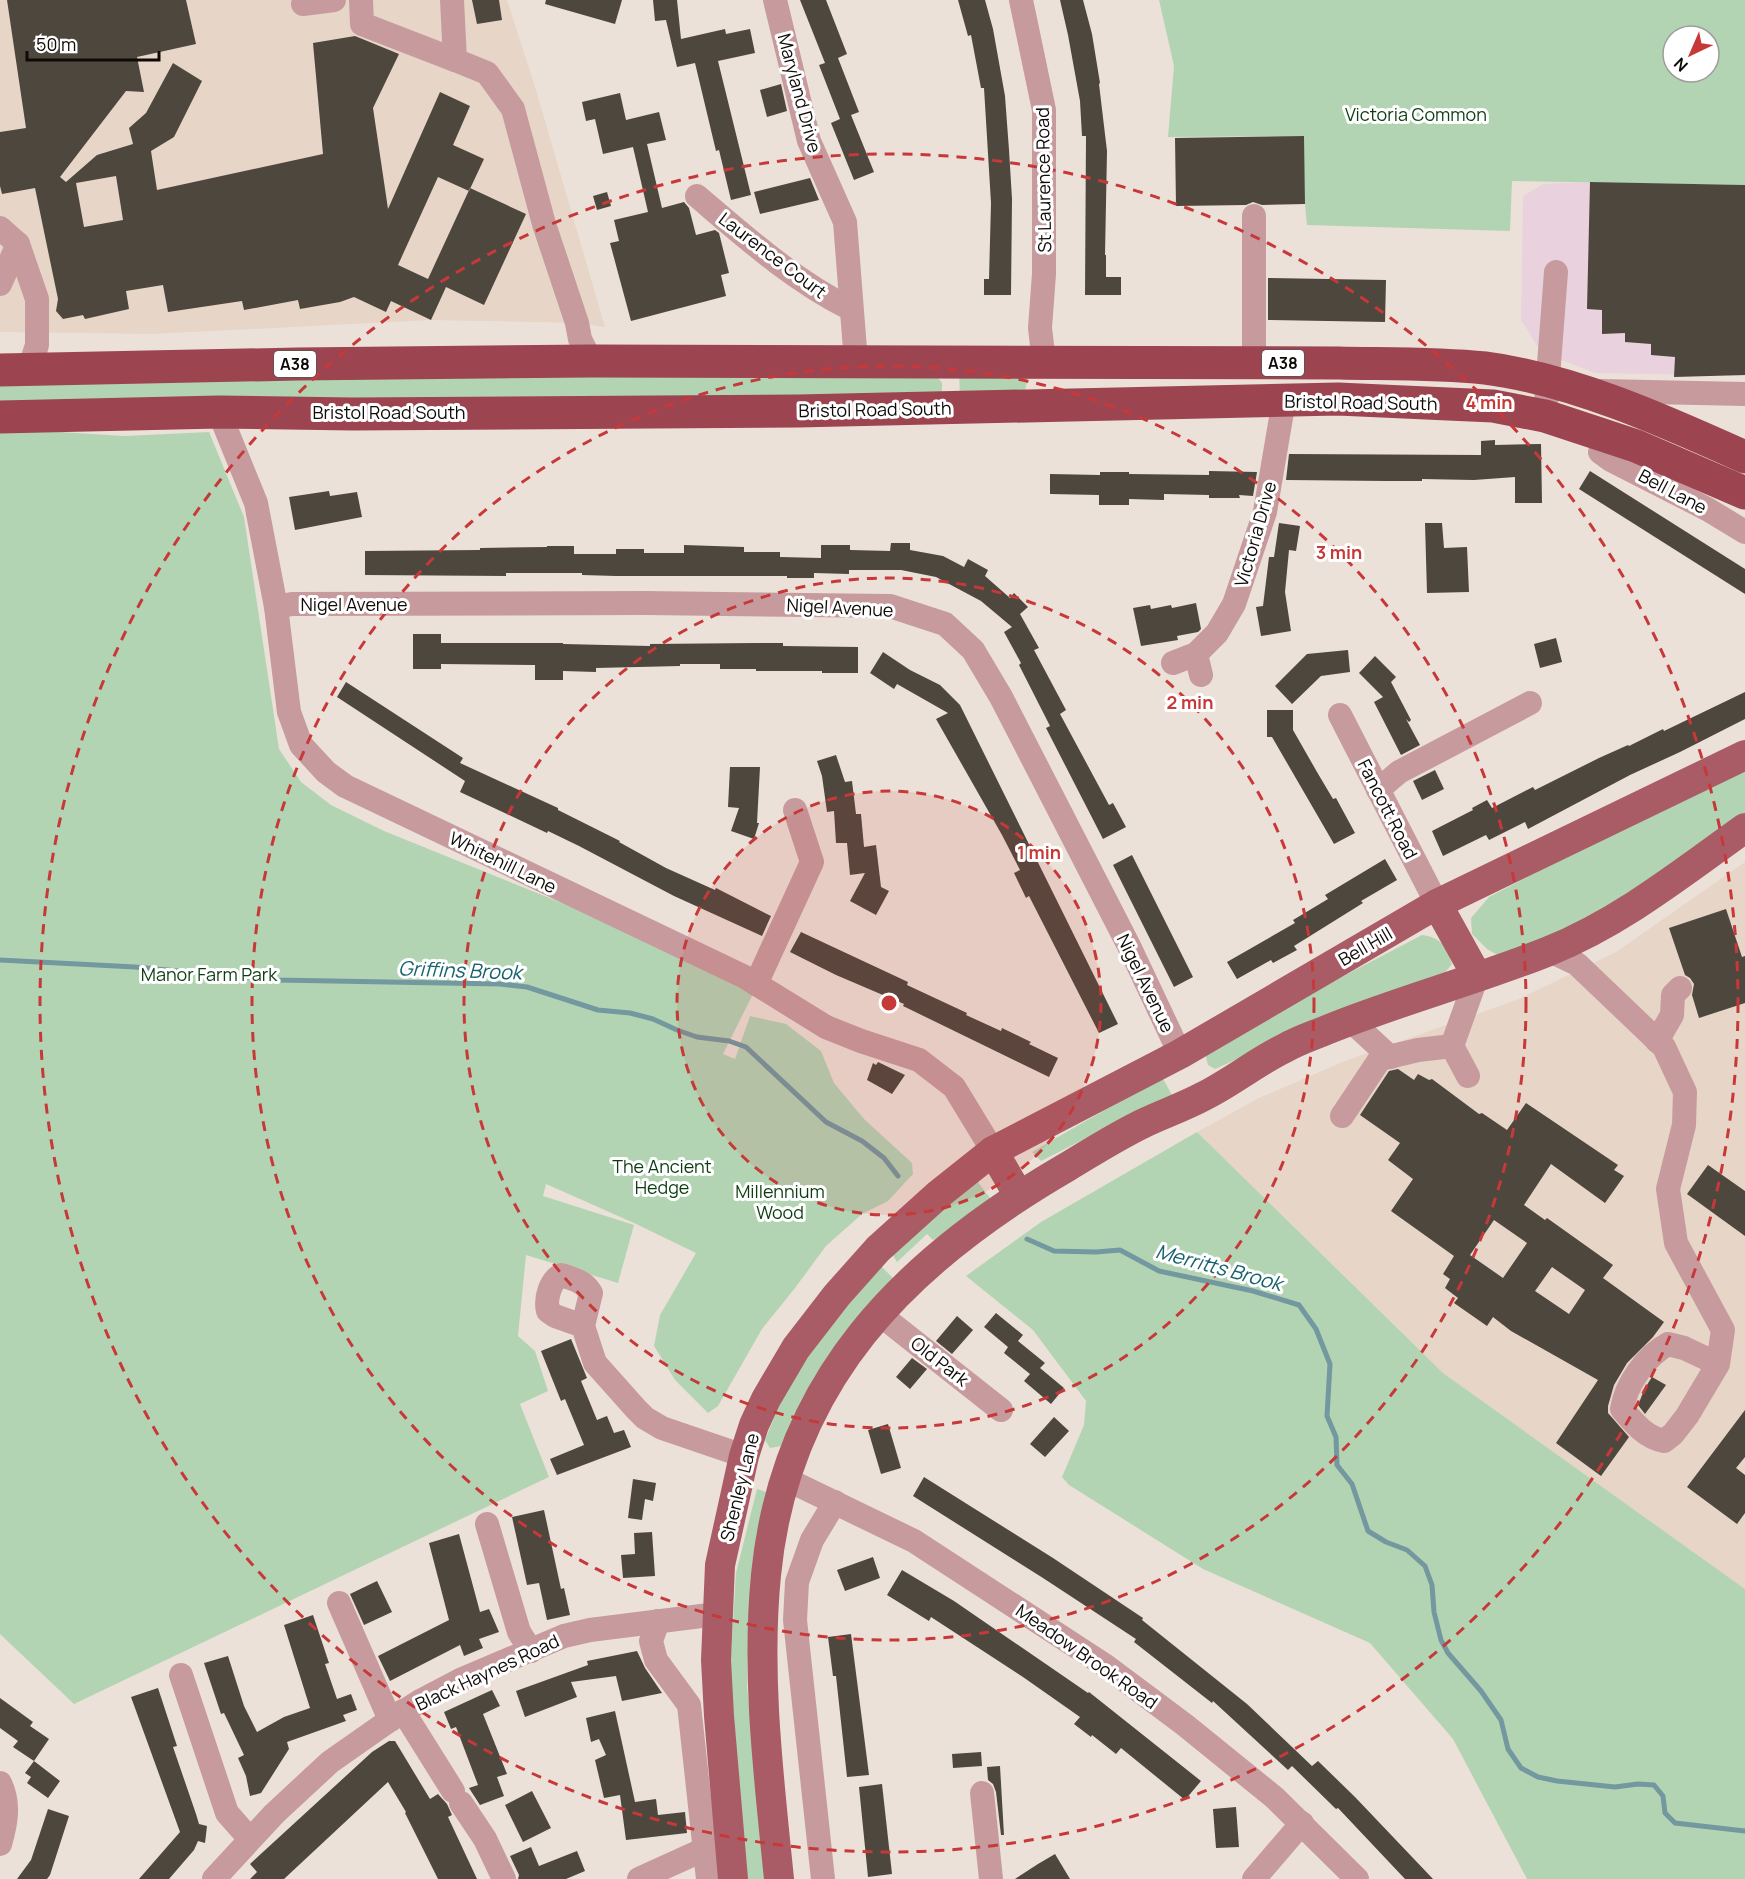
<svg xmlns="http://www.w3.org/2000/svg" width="1745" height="1879" font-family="Manrope,sans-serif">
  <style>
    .commercial { fill: #e9d2de }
    .built { fill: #e7d5c7 }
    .green { fill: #b3d4b3; fill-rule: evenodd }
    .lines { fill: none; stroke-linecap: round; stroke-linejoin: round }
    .stream { stroke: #73989f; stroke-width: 5 }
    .building { fill: #4d473d; fill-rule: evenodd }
    .minor { stroke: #c79b9e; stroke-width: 24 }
    .major { stroke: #a95c66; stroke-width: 30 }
    .highway { stroke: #9d4451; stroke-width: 33 }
    .ring { fill: none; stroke: #c73939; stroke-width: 3; stroke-dasharray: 10 8 }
    .labels { text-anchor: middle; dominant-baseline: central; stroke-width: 6; stroke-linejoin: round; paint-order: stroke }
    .shield { fill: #fff; stroke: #565452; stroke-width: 1.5 }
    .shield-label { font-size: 16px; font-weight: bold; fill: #0e0a08 }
    .street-label { font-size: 18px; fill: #0e0a08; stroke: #fff }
    .park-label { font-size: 18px; fill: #0c3d11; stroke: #fff }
    .water-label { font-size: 20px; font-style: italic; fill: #18626d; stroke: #fff }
    .centre { fill: #c73939; stroke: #fff; stroke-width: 3 }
    .ring-label { font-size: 18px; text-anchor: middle; font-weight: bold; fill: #c73939; stroke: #fff; stroke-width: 6; stroke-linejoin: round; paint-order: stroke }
  </style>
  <rect width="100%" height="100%" fill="#ece1d8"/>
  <!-- commercial -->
  <polygon class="commercial" points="1590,182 1745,186 1745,376 1595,373 1541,352 1521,320 1523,196 1543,184"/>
  <!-- built -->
  <g class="built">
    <polygon points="0,0 507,0 536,90 605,327 577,323 431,320 153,334 0,332"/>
    <polygon points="1745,862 1745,1589 1443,1373 1197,1132 1259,1098 1345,1061 1519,999 1616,952"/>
  </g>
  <!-- green -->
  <g class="green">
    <path d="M1159,0H1745V185L1512,181L1510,231L1307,225L1305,204L1303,136L1168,137L1174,66ZM1673,36H1709V72H1673Z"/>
    <polygon points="959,369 1030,369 1023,399 960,400"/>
    <polygon points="936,375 942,383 942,394 0,404 0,378"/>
    <polygon points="12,429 125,436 209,432 244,517 279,749 301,782 331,805 384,831 745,977 755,990 723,1054 735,1059 750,1016 786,1024 821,1051 834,1083 864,1119 912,1163 913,1174 888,1201 862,1214 826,1246 795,1288 762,1329 718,1406 708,1413 675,1380 654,1346 660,1315 696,1253 634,1223 546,1184 543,1196 634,1225 618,1283 526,1255 518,1336 535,1351 548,1391 520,1404 549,1477 74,1704 0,1634 0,430"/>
    <polygon points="1745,771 1745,818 1619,905 1501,957 1487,949 1472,934 1471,918 1489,897 1602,838"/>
    <path d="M1422,935C1442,938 1446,946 1452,964L1442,976L1302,1030L1215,1069L1208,1065L1204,1049Z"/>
    <polygon points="1162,1077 1172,1095 1041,1161 1032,1152"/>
    <polygon points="1197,1132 1443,1373 1745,1589 1745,1879 1527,1879 1453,1739 1370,1643 1203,1569 1069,1485 1062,1477 1084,1425 1086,1401 1033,1330 966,1276 1041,1222"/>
    <polygon points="978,1182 993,1202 954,1230 933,1240 927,1234 897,1262 891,1252 963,1192"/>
    <polygon points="879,1264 893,1278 815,1376 781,1446 770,1448 765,1440 791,1377"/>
    <polygon points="757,1489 769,1493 748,1632 747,1686 767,1879 747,1879 730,1671 736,1573"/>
  </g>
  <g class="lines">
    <!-- stream -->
    <g class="stream">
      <polyline points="0,960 135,967 276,980 500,984 527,987 598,1010 630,1013 653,1019 677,1030 697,1037 729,1041 746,1047 826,1122 862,1141 884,1158 898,1176"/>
      <polyline points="1027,1239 1054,1251 1096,1252 1120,1250 1159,1271 1253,1291 1299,1305 1316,1329 1330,1364 1327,1416 1336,1437 1337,1465 1352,1484 1368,1531 1386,1542 1407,1550 1425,1566 1432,1585 1434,1612 1441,1640 1448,1653 1481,1691 1501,1720 1508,1749 1521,1768 1538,1777 1557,1781 1615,1787 1638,1784 1654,1785 1663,1796 1665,1813 1675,1823 1745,1831"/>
    </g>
  </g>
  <!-- building -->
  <g class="building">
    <path d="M7,0H186L196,44L137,57L144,92L126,91L60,177L66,182L97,155L133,144L129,128L146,113L173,63L202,81L174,137L151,151L157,190L323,154L313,43L355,36L399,54L373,108L388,209L440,92L470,106L453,145L484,159L469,191L438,177L398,265L428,279L470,188L526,214L484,305L446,287L431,320L391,301L386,312L354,297L340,302L300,309L298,300L244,310L242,301L168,312L163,285L126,291L129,309L85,319L83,315L63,319L56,311L58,299L35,188L2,194L0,186V132L26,128ZM116,176L123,220L84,227L76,183Z"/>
    <polygon points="472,0 499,0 502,20 477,24"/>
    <polygon points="546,0 622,0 615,24 545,4"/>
    <polygon points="653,0 677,0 681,39 725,29 726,34 750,29 755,53 718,61 751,195 731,200 719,150 716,151 695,63 677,67 666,20 655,21"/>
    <polygon points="800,0 826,0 847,54 838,58 859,112 851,115 874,172 854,180 831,123 840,119 819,65 825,63"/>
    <polygon points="958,0 985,0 993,29 1005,96 1009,150 1012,199 1011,295 984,295 984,279 989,279 991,203 984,88 981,88 971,35 968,36"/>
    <polygon points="1060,0 1083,0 1092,34 1100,83 1099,84 1107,151 1105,255 1106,255 1106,277 1121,277 1121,295 1085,295 1086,136 1082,136 1080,101 1068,35"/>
    <polygon points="781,84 787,111 767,117 760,90"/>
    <polygon points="620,93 626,120 659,112 666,140 647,144 662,208 684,202 689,208 696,235 715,230 719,233 729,273 721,275 726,296 631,321 610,243 619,241 614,220 648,212 633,147 603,154 595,119 586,121 582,102"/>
    <polygon points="1304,136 1305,204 1262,205 1253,202 1246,205 1176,206 1175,138"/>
    <polygon points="810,178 819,200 760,214 754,192"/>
    <polygon points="1590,182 1745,185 1745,375 1674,377 1675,357 1651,355 1651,344 1625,342 1625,333 1602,334 1602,310 1587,309"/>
    <polygon points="607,192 611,206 597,210 593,196"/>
    <polygon points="1268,278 1386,280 1385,322 1268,320"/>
    <polygon points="1495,440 1495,445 1541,444 1542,503 1515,503 1515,477 1474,480 1422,479 1422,481 1387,481 1286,480 1289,454 1481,455 1481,441"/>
    <polygon points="1209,471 1257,472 1253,496 1239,495 1240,498 1209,498 1209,495 1164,494 1164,500 1129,499 1129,505 1099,505 1099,495 1050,494 1050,474 1100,475 1100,472 1129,472 1129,474 1209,475"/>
    <polygon points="1590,471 1745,569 1745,594 1579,489"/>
    <polygon points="329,491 330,496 357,492 362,517 295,530 289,497"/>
    <polygon points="1279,523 1300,526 1296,551 1289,550 1285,592 1291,631 1261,636 1256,607 1263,606 1269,557 1274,557"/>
    <polygon points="1425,523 1442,523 1444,548 1467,547 1469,592 1427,593"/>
    <polygon points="891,543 910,543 910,550 943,556 964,567 968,559 988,570 985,576 1010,598 1014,593 1028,607 1020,614 1039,648 1034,650 1066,710 1060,714 1109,805 1113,803 1126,827 1103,839 1046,728 1050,726 1019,665 1021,663 1004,632 1012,627 981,601 936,577 901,570 849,570 849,574 814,573 814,578 787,578 787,576 616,576 582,575 582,573 506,573 506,576 365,575 365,551 480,550 480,548 547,547 547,546 574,546 574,554 616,554 616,549 644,549 644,553 684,553 684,545 744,547 744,552 780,552 780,557 821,558 821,545 850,545 850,550 890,551"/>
    <polygon points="1196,603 1201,629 1198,632 1177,636 1178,640 1141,646 1133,608 1150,605 1151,609 1171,605 1172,608"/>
    <polygon points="413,634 441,634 441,643 563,643 563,644 650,646 650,644 756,643 783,643 783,646 858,647 858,673 822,673 822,671 756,671 756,669 720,669 720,664 680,664 680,666 596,668 596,672 563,671 563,680 535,680 535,665 441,664 441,669 413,669"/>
    <polygon points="1556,638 1562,662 1540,668 1534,644"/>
    <polygon points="1348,650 1350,672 1321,676 1292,704 1275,686 1307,654"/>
    <polygon points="883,652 910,670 940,685 960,705 1118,1024 1099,1033 1029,896 1026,898 1014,873 1020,870 1002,835 936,719 948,713 897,684 894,689 870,673"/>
    <polygon points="1375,656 1396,677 1391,682 1411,720 1409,722 1406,719 1420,745 1401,755 1374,702 1383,697 1359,673"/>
    <polygon points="346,682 463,758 460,763 558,808 558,810 620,841 619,842 666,868 715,890 716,888 771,916 762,936 674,896 579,846 548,831 547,833 460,792 465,781 337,697"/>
    <polygon points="1745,692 1745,719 1680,752 1630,775 1528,829 1525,822 1489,840 1486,835 1443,856 1432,831 1473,810 1472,808 1487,800 1492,808 1533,787 1535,790 1599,758 1628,745 1629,746 1663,729 1664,731"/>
    <polygon points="1267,710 1293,710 1293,730 1317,772 1333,799 1336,798 1355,833 1334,844 1272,737 1267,737"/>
    <polygon points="836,755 845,782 852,781 856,814 861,814 864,847 876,845 881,887 889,891 876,915 850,901 865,873 850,875 847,843 836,843 834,811 827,812 822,776 817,761"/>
    <polygon points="730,767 760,767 757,823 759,823 754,839 731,831 739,808 728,807"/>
    <polygon points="1435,770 1444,789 1422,800 1413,781"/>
    <polygon points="1132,855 1193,977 1174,987 1113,865"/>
    <polygon points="1385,859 1397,880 1361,901 1363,903 1294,946 1297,950 1273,963 1271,960 1237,979 1227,962 1295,923 1293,920 1328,899 1325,895"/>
    <polygon points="1726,909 1742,957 1745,956 1745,1003 1699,1018 1692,995 1694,984 1690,978 1685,975 1669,928"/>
    <polygon points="801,932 908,982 907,985 967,1013 966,1015 1001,1031 1002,1028 1031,1042 1029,1044 1058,1058 1049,1077 903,1006 904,1004 836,975 790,952"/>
    <polygon points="878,1062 905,1075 892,1094 867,1080 873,1063 876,1065"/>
    <path d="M1398,1069L1414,1080L1418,1074L1429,1080L1432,1079L1479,1114L1482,1113L1507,1130L1526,1103L1618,1165L1614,1170L1624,1176L1605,1203L1551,1164L1524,1205L1545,1220L1547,1218L1613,1265L1603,1278L1664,1322L1653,1337L1627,1363L1614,1385L1608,1406V1413L1629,1437L1601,1476L1556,1443L1598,1380L1511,1331L1493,1317L1487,1326L1454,1303L1458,1298L1445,1288L1450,1279L1443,1274L1454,1256L1391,1211L1413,1179L1388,1160L1400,1143L1360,1115L1389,1071ZM1494,1220L1527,1243L1503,1278L1470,1255ZM1552,1267L1585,1290L1569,1314L1535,1291Z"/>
    <polygon points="1708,1165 1745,1191 1745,1236 1687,1194"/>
    <polygon points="996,1313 1023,1335 1018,1341 1045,1363 1040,1368 1064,1388 1051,1404 1024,1381 1030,1374 1004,1353 1008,1347 984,1327"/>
    <polygon points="957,1316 973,1330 952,1354 936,1341"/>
    <polygon points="571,1339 587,1378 581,1381 597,1420 607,1416 614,1433 624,1430 631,1447 557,1475 550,1459 584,1445 565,1399 561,1401 541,1351"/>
    <polygon points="912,1358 927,1369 910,1389 896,1377"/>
    <polygon points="1652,1377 1666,1385 1645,1414 1638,1405 1645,1388"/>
    <polygon points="1745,1410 1745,1457 1736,1468 1745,1475 1745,1513 1737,1524 1687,1487"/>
    <polygon points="1054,1417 1069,1431 1045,1457 1030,1444"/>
    <polygon points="888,1424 901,1468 881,1474 868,1430"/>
    <polygon points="924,1477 1053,1558 1143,1618 1142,1620 1247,1704 1312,1766 1318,1761 1355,1797 1433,1879 1405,1879 1338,1808 1336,1809 1292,1766 1288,1770 1213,1701 1212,1703 1134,1642 1136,1639 1043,1578 913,1496"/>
    <polygon points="633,1479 656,1483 653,1501 645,1499 642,1520 628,1518"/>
    <polygon points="544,1510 561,1589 564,1588 570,1615 547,1620 539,1583 527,1585 512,1517"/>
    <polygon points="652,1532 655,1576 623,1578 621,1555 635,1554 634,1533"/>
    <polygon points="459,1534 480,1612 489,1609 499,1632 479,1639 483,1648 464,1656 460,1645 390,1681 378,1656 449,1620 429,1543"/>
    <polygon points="873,1557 880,1578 845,1591 837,1570"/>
    <polygon points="902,1570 954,1601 1088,1693 1089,1692 1201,1781 1185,1800 1121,1748 1116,1754 1092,1735 1091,1737 1074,1724 1080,1717 1023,1677 931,1617 929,1621 887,1595"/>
    <polygon points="377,1581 392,1612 364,1625 350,1594"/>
    <polygon points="313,1615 329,1663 325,1664 337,1699 351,1694 357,1710 343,1715 346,1721 287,1742 289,1749 261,1793 250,1796 246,1776 238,1758 244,1755 224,1713 221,1714 204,1663 228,1656 244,1706 257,1732 284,1717 310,1708 284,1625"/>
    <polygon points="851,1634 869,1775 847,1777 836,1676 833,1676 828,1637"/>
    <polygon points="637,1651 645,1668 662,1693 622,1701 616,1676 571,1682 577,1697 525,1717 516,1691 588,1665 587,1661"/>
    <polygon points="158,1688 177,1746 173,1747 196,1814 199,1824 207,1826 205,1843 198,1841 194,1850 169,1879 139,1879 180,1832 131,1697"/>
    <polygon points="492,1690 500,1706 483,1714 507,1774 497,1777 504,1796 480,1805 469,1788 478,1785 456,1727 451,1729 444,1712"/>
    <polygon points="0,1698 33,1722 30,1726 49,1739 34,1761 13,1747 18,1741 0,1728"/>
    <polygon points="615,1711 635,1802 656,1799 658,1815 685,1812 687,1833 626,1840 620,1795 604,1798 595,1760 606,1755 599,1739 591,1742 586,1718"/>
    <polygon points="389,1741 395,1741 430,1799 438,1794 447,1804 452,1815 448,1817 477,1879 438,1879 405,1813 406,1812 388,1782 284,1879 250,1879 257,1872 250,1864 372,1752"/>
    <polygon points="981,1752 982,1766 953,1768 952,1754"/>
    <polygon points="34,1761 60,1781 48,1798 27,1783 31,1777 25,1773"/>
    <polygon points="1000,1766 1004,1835 1001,1835 996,1792 993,1784 988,1780 987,1767"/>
    <polygon points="882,1784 892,1874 868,1877 859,1787"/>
    <polygon points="532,1791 551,1828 523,1842 505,1805"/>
    <polygon points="1236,1807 1239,1847 1216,1848 1213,1809"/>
    <polygon points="48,1809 69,1816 50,1875 47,1879 17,1879 31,1860"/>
    <polygon points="531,1847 539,1866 577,1851 585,1871 566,1879 518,1879 519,1875 510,1856"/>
    <polygon points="1055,1854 1070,1879 1015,1879 1038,1864"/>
  </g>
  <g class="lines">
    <!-- minor -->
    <g class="minor">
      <polyline points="361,0 362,24 455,60"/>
      <polyline points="452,0 455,60 487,73 513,109 544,224 577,323 580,339 591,361"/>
      <polyline points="775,0 809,141 845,222 856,362"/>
      <polyline points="1021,0 1044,110 1044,274 1040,328 1044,362"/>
      <polyline points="303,4 334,0"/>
      <path d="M697,196C745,237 794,281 851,309"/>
      <polyline points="1254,216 1254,363"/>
      <polyline points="0,228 18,244 37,299 37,345 29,370"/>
      <polyline points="0,284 18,244"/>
      <polyline points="1601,391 1745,394"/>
      <polyline points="219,412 256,503 276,607 289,712 301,745 326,772 345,786 745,977 826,1027 861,1041 919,1060 954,1087 993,1151"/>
      <polyline points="1545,416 1556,272"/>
      <polyline points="1600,452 1611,460 1707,509 1745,532"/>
      <polyline points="276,607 292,604 645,603 890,606 945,624 973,650 1001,697 1130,948 1180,1054"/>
      <polyline points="1196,654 1201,675"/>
      <polyline points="1173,663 1196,654 1217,633 1234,604 1265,512 1284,400"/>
      <polyline points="1340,715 1437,904"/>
      <polyline points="1378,790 1399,772 1530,703"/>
      <path d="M1550,951L1577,964L1664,1047L1685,1092L1684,1125L1668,1189L1676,1243L1723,1330L1718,1364L1687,1416L1673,1434L1664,1441C1645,1437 1634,1423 1622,1409C1626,1384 1646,1356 1668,1344L1684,1348L1718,1364"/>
      <polyline points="756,984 812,862 795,810"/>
      <polyline points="1351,1021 1390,1057"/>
      <polyline points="1657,1041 1672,1015 1673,995 1680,988"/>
      <polyline points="1468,1076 1452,1046 1477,976"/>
      <polyline points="1342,1116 1380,1059 1418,1050 1452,1046"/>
      <polyline points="878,1313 1001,1410"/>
      <path d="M583,1326L555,1316L548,1311C545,1299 550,1281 561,1275C573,1279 584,1281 591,1293L583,1326L595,1363L636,1409L645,1418L662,1428L744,1456"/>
      <polyline points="786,1479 914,1541 1106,1666 1185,1725 1275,1798 1357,1879"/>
      <polyline points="487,1524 519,1632 531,1651"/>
      <polyline points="339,1603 390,1720"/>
      <polyline points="658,1621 651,1641 656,1660 689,1705 708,1879"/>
      <polyline points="181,1675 227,1813 250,1839"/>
      <polyline points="403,1711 453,1791"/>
      <path d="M0,1783C10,1803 6,1824 0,1844"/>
      <polyline points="982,1793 991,1879"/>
      <polyline points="461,1803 485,1839 504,1879"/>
      <polyline points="214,1879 274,1814 330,1762 390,1720 422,1700 460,1680 564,1636 590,1630 717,1614"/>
      <polyline points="639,1879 705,1849"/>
      <polyline points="823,1879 795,1620 797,1582 812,1540 835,1502"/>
      <polyline points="1254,1879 1302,1823"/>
    </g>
    <!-- major -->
    <g class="major">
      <polyline points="1437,904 1477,976"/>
      <polyline points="993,1151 1019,1196"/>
      <polyline points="733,1879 719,1716 716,1660 720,1565 744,1456 754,1425 766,1399 796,1348 837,1295 878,1249 939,1194 993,1151 1180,1054 1437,904 1745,755"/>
      <path d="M779,1879C769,1779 756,1676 766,1575C785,1380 905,1261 1067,1167C1092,1152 1117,1136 1144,1123C1163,1114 1183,1107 1202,1097C1231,1083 1256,1062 1285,1048C1299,1040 1315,1035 1329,1029C1401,1000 1477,980 1549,951C1621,922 1682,873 1745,828"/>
    </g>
    <!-- highway -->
    <g class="highway">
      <path d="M0,370L298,364L591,361L1339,363C1387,364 1437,363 1485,368C1572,379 1665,421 1745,457"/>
      <polyline points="0,417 219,412 353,414 798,411 1338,399 1448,404 1493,406 1545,416 1636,446 1745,493"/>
    </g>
  </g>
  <!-- distance rings -->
  <circle cx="889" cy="1003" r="212" fill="#c73939" fill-opacity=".12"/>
  <g class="ring">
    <circle cx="889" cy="1003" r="212"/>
    <circle cx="889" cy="1003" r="425"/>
    <circle cx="889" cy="1003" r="637"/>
    <circle cx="889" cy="1003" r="849"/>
  </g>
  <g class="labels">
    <!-- shield labels -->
    <g class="shield">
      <rect x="1262" y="350" width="42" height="26" rx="4.5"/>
      <rect x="274" y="351" width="42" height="26" rx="4.5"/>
    </g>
    <g class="shield-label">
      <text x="1283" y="363">A38</text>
      <text x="295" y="364">A38</text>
    </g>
    <!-- street labels -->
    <g class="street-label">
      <text transform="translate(800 93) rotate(75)">Maryland Drive</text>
      <text transform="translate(1043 180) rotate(-91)">St Laurence Road</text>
      <text transform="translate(773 255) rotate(37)">Laurence Court</text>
      <text transform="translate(1361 402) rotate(1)">Bristol Road South</text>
      <text transform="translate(875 409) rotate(-1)">Bristol Road South</text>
      <text x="389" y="412">Bristol Road South</text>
      <text transform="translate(1673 491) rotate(28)">Bell Lane</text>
      <text transform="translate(1255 534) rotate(-74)">Victoria Drive</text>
      <text x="354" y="604">Nigel Avenue</text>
      <text transform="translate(840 607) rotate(3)">Nigel Avenue</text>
      <text transform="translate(1388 809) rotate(63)">Fancott Road</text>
      <text transform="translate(503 862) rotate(26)">Whitehill Lane</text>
      <text transform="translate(1365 946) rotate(-30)">Bell Hill</text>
      <text transform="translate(1146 983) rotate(64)">Nigel Avenue</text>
      <text transform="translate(940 1361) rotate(38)">Old Park</text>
      <text transform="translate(739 1487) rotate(-76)">Shenley Lane</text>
      <text transform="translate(1087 1656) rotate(35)">Meadow Brook Road</text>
      <text transform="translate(487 1672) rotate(-25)">Black Haynes Road</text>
    </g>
    <!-- park labels -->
    <g class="park-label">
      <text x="1416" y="114">Victoria Common</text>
      <text x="209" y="974">Manor Farm Park</text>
      <text x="662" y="1166">The Ancient<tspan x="662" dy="21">Hedge</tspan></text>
      <text x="780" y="1191">Millennium<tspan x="780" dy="21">Wood</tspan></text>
    </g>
    <!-- water labels -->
    <g class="water-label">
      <text transform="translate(460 970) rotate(2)">Griffins Brook</text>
      <text transform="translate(1219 1267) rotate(15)">Merritts Brook</text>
    </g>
  </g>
  <circle cx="889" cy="1003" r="9" class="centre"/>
  <g class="ring-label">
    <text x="1489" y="409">4 min</text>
    <text x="1339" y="559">3 min</text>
    <text x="1190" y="709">2 min</text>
    <text x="1039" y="859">1 min</text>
  </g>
  <!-- north arrow -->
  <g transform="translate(1691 54) rotate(224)"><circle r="28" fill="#ffffff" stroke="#9f9d9c" stroke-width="1.5"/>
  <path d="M0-4.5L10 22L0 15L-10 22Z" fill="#c73939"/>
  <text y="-9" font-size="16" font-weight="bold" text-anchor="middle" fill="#0e0a08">N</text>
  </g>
  <!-- scale -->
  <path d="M27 51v9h132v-9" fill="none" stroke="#0e0a08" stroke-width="3"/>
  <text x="36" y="51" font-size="18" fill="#0e0a08" stroke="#ffffff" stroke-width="4.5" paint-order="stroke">50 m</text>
</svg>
